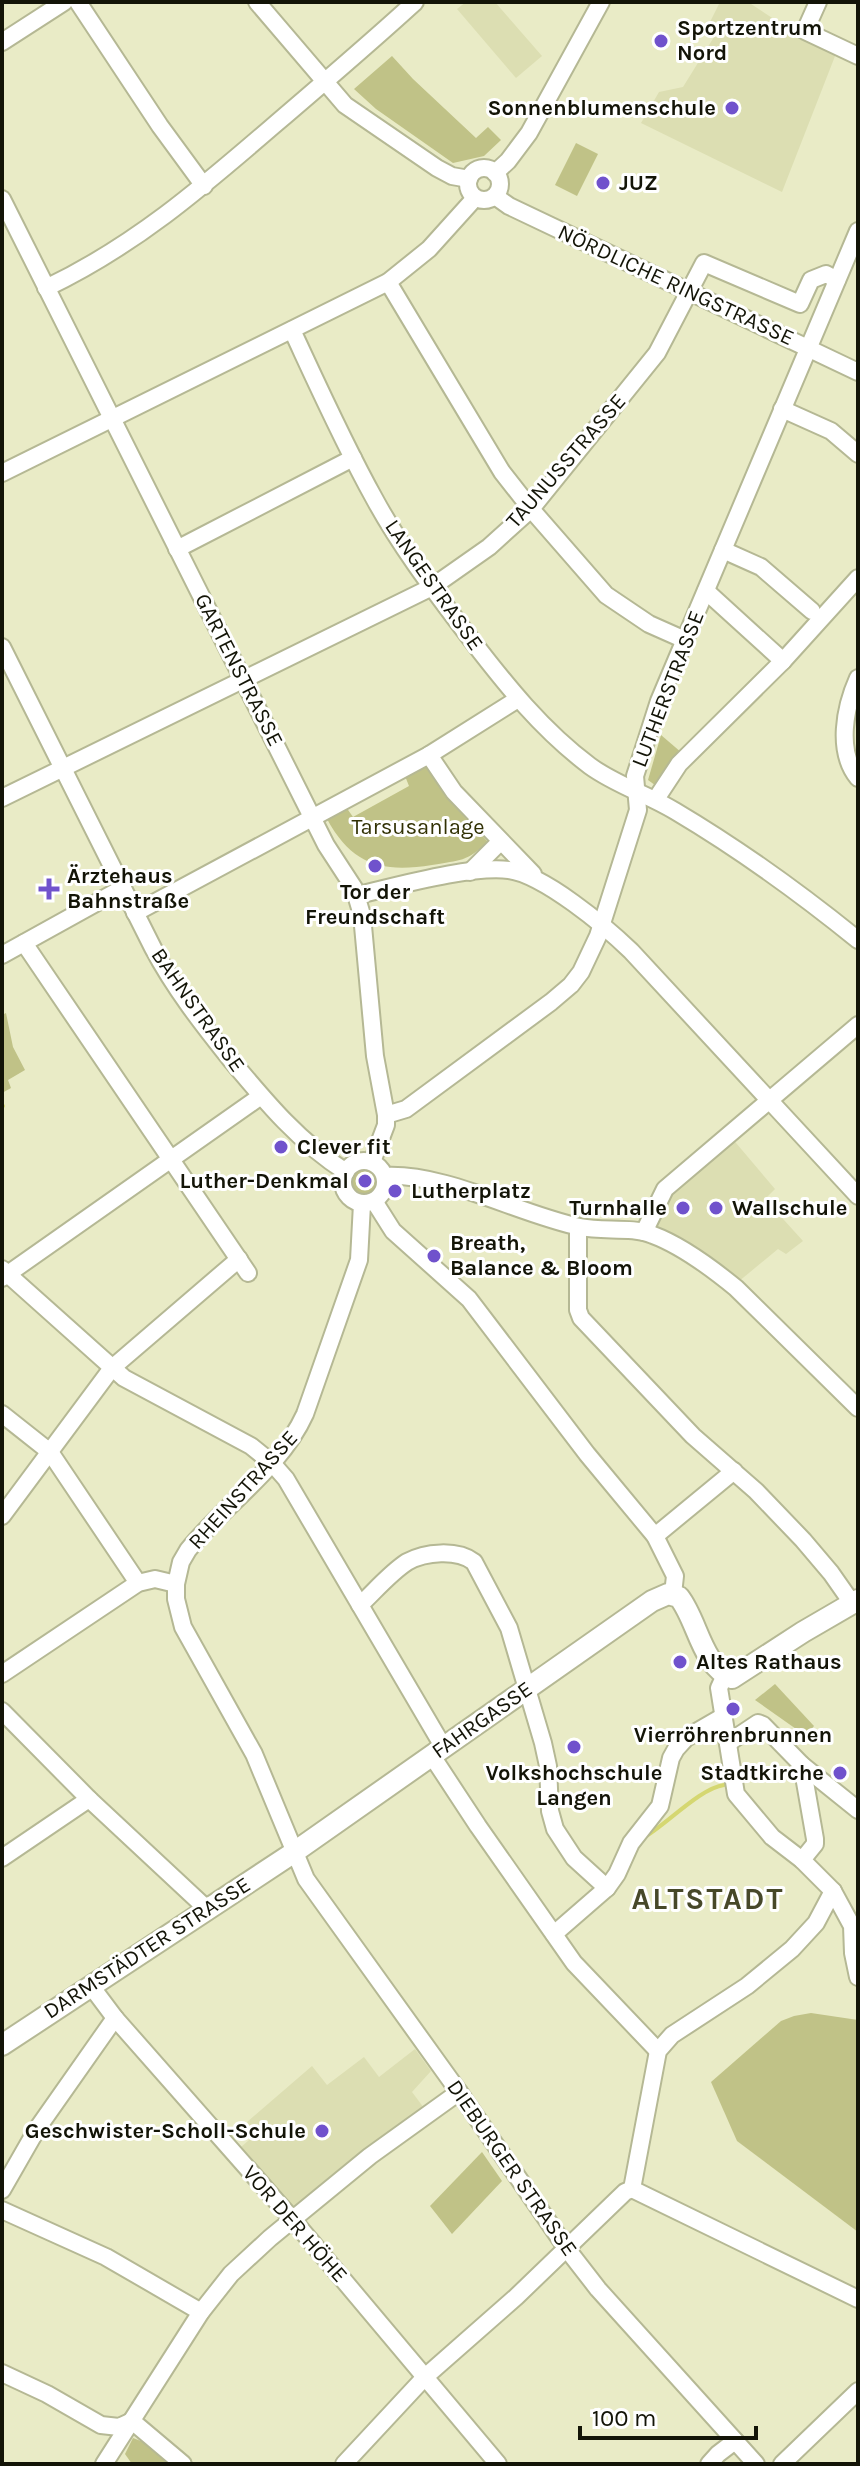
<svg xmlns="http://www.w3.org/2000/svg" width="860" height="2466" font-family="Karla,sans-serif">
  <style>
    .built { fill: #dcdeb2 }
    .green { fill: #c0c287 }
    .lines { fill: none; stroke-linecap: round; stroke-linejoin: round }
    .stream { stroke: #d5d771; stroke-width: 4 }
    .minor-casing { stroke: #b5b894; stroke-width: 20 }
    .major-casing { stroke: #b5b894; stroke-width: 24 }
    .minor { stroke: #fff; stroke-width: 16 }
    .major { stroke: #fff; stroke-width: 20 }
    .poi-dot { fill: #7052cc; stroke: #fff; stroke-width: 3 }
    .labels { text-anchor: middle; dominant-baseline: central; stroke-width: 6; stroke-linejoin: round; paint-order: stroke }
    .poi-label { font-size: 22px; font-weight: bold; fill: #131407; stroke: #fff; text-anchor: start }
    .street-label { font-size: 22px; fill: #131407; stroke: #fff }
    .park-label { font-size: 22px; fill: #313104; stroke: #fff }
    .district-label { font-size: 30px; font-weight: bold; letter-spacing: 2px; fill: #474829; stroke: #fff }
  </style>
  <rect width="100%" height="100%" fill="#e9ebc6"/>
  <!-- built -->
  <g class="built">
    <polygon points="466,2 495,2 542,56 516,78 457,9"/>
    <polygon points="720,2 748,2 804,39 837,51 782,192 641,123 659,92 683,87 714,37 709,24"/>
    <polygon points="731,1137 775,1189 765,1199 803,1241 786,1254 778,1249 738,1282 654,1225 667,1191"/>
    <polygon points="415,2049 431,2071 412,2092 424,2108 373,2143 297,2207 292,2206 241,2147 256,2134 247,2122 312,2066 327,2085 364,2057 379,2077"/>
  </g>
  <!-- green -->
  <g class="green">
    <polygon points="392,56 413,79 476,138 488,127 501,140 484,156 453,163 376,109 354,89"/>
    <polygon points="576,143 598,154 577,196 555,185"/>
    <polygon points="661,735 682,753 659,788 648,780"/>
    <path d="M426,764L446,797L488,842C466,862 461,860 432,865C382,873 352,865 327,819L346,807L353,817L409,786L405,776Z"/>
    <polygon points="6,1013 13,1047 25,1070 8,1080 11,1088 2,1093 2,1015"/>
    <circle cx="365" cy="1181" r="13"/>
    <polygon points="775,1684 814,1726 806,1736 755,1700"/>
    <polygon points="811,2013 858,2020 858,2232 737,2141 711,2082 781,2021 794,2016"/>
    <polygon points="482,2152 502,2181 452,2234 430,2206"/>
    <polygon points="133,2438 146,2443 172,2464 132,2464 125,2454"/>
  </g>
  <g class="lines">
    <!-- stream -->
    <g class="stream">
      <polyline points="2,1106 3,1106"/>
      <path d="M643,1838C665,1826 700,1788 724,1785"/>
    </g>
    <!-- minor casing -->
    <g class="minor-casing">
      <g id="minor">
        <polyline points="78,2 160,126 204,186"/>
        <polyline points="257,2 345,105 437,168 452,176 469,179"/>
        <polyline points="818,2 805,31 858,56"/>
        <polyline points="2,42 64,2"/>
        <circle cx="484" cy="184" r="16"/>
        <polyline points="495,173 508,161 529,133 601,2"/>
        <polyline points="495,196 509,206 858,372"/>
        <polyline points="2,199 326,845 354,888 362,915 375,1056 386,1115 386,1125 372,1162"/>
        <polyline points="388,282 502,472 531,509 606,595 649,624 685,640"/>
        <path d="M46,288C134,246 200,189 273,126C321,85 369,44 415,2"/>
        <path d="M292,330C318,386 344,444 374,498C401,548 436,593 470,638C506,685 542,730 590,766C616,785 647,794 675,811C739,849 800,893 858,940"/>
        <polyline points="782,409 831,431 858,454"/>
        <polyline points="2,473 388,282 429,249 475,198"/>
        <polyline points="177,549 353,458"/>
        <polyline points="723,550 761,567 812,611"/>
        <polyline points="706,591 783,661"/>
        <path d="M2,647L153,948C174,988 203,1025 231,1060C266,1102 299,1142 346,1172"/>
        <path d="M858,678C845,707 836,751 858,778"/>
        <polyline points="429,755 454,792 533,874"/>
        <polyline points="2,798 432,587 489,547 531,509 657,353 704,263 800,304 811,280 826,274 837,280"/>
        <polyline points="656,799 679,764 783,661 858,578"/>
        <polyline points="470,872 500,842"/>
        <path d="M358,895C397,886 471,865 509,870C544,875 605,926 631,951L858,1196"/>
        <polyline points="135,913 429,755 518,699"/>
        <polyline points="24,943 248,1273"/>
        <polyline points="2,955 123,888"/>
        <polyline points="386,1115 406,1109 551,1002 571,985 581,972 598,936 638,810 635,776 659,701 858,231"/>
        <circle cx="364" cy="1182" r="21"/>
        <path d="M385,1176C447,1173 518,1214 580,1227C604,1232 631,1226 653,1235C680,1245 714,1270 736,1288L858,1408"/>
        <polyline points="374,1201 393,1231 469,1299 587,1454 655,1536 675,1576 673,1594"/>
        <path d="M362,1204L359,1260L305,1414C280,1469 225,1504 188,1550L181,1562L176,1584V1599L183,1627L254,1754L306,1879L459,2092L567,2249L598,2289L756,2464"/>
        <polyline points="578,1227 578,1310 581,1318 693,1436 756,1491 803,1540 831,1573 852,1603"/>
        <polyline points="644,1232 665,1189 858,1025"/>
        <polyline points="2,1269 124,1378 251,1446 272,1463 286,1479 444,1748"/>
        <polyline points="2,1278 261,1096"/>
        <polyline points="2,1414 50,1452 138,1583"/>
        <polyline points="2,1516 112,1368 239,1259"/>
        <polyline points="655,1536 734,1471"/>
        <path d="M360,1605C375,1591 390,1573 407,1562C425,1552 457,1549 474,1562L509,1628L543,1743L548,1766L550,1811L555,1829L574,1858L607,1888"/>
        <polyline points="2,1674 138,1583 155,1579 176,1584"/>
        <polyline points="725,1675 719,1688 736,1794 772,1837 802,1860 833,1891 852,1926 853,1953 858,1977"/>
        <polyline points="2,1711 89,1799 207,1909"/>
        <polyline points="728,1743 758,1723 763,1725 802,1765 858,1810"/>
        <polyline points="432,1756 478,1826 574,1963 658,2051"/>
        <polyline points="802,1765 815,1839 815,1844 802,1860"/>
        <polyline points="2,1858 89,1799"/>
        <polyline points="554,1934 607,1888 617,1874 631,1843 660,1806 671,1758 676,1749 686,1738 724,1716"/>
        <polyline points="91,1986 115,2018 293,2220 498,2464"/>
        <polyline points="632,2189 858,2299"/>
        <polyline points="2,2190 37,2129 115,2018"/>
        <polyline points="2,2210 106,2257 201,2312"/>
        <polyline points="2,2373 47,2394 101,2425 119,2427 132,2421 183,2464"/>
        <polyline points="104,2464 201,2312 231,2274 270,2238 370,2156 459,2092"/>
        <polyline points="344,2464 425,2377 516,2297 625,2192 632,2189 658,2051 672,2035 747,1986 792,1949 816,1923 833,1891"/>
        <polyline points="709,2464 718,2454 735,2441"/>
        <polyline points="782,2464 858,2391"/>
      </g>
    </g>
    <!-- major casing -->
    <g class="major-casing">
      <path id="major" d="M2,2045L293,1853L652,1601L668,1594L679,1597C698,1621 701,1665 732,1678L803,1632L858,1600"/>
    </g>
    <!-- minor -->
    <use href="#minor" class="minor"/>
    <!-- major -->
    <use href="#major" class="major"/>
  </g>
  <!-- markers -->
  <g class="poi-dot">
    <circle cx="661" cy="41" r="8"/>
    <circle cx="732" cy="108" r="8"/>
    <circle cx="603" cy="183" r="8"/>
    <circle cx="375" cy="866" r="8"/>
    <path d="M45 877h8v8h8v8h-8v8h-8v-8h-8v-8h8z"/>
    <circle cx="281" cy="1147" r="8"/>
    <circle cx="365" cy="1181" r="8"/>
    <circle cx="395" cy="1191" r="8"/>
    <circle cx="683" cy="1208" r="8"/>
    <circle cx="716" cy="1208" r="8"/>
    <circle cx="434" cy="1256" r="8"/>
    <circle cx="680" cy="1662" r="8"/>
    <circle cx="733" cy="1709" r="8"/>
    <circle cx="574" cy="1747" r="8"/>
    <circle cx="840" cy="1773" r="8"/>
    <circle cx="322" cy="2131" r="8"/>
  </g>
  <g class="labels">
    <!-- poi labels -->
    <g class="poi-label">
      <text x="677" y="28">Sportzentrum<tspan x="677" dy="25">Nord</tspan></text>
      <text x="716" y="108" text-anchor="end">Sonnenblumenschule</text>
      <text x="619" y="183">JUZ</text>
      <text x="67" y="876">Ärztehaus<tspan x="67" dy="25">Bahnstraße</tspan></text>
      <text x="375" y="892" text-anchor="middle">Tor der<tspan x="375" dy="25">Freundschaft</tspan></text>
      <text x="297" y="1147">Clever fit</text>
      <text x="349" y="1181" text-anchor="end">Luther-Denkmal</text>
      <text x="411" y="1191">Lutherplatz</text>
      <text x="667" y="1208" text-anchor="end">Turnhalle</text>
      <text x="732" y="1208">Wallschule</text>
      <text x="450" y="1243">Breath,<tspan x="450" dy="25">Balance &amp; Bloom</tspan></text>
      <text x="696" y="1662">Altes Rathaus</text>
      <text x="733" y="1735" text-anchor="middle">Vierröhrenbrunnen</text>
      <text x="574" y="1773" text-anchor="middle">Volkshochschule<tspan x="574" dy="25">Langen</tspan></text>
      <text x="824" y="1773" text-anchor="end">Stadtkirche</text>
      <text x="306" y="2131" text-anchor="end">Geschwister-Scholl-Schule</text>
    </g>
    <!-- street labels -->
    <g class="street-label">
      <text transform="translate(676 285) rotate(25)">NÖRDLICHE RINGSTRASSE</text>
      <text transform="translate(566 461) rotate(-49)">TAUNUSSTRASSE</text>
      <text transform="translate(434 585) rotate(55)">LANGESTRASSE</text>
      <text transform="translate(239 670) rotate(63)">GARTENSTRASSE</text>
      <text transform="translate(668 689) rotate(-69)">LUTHERSTRASSE</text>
      <text transform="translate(198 1010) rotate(55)">BAHNSTRASSE</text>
      <text transform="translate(243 1490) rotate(-48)">RHEINSTRASSE</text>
      <text transform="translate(482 1720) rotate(-35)">FAHRGASSE</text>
      <text transform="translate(147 1948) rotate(-33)">DARMSTÄDTER STRASSE</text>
      <text transform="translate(512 2168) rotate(55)">DIEBURGER STRASSE</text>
      <text transform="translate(295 2224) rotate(49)">VOR DER HÖHE</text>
    </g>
    <!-- park labels -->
    <g class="park-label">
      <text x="418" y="827">Tarsusanlage</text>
    </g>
    <!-- district labels -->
    <g class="district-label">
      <text x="708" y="1899">ALTSTADT</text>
    </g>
  </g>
  <!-- border -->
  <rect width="860" height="2466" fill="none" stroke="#131407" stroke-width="8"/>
  <!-- scale -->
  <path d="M580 2426v12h176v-12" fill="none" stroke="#131407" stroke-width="4"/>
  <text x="592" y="2426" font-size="24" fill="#131407" stroke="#ffffff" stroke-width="6" paint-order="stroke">100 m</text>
</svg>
